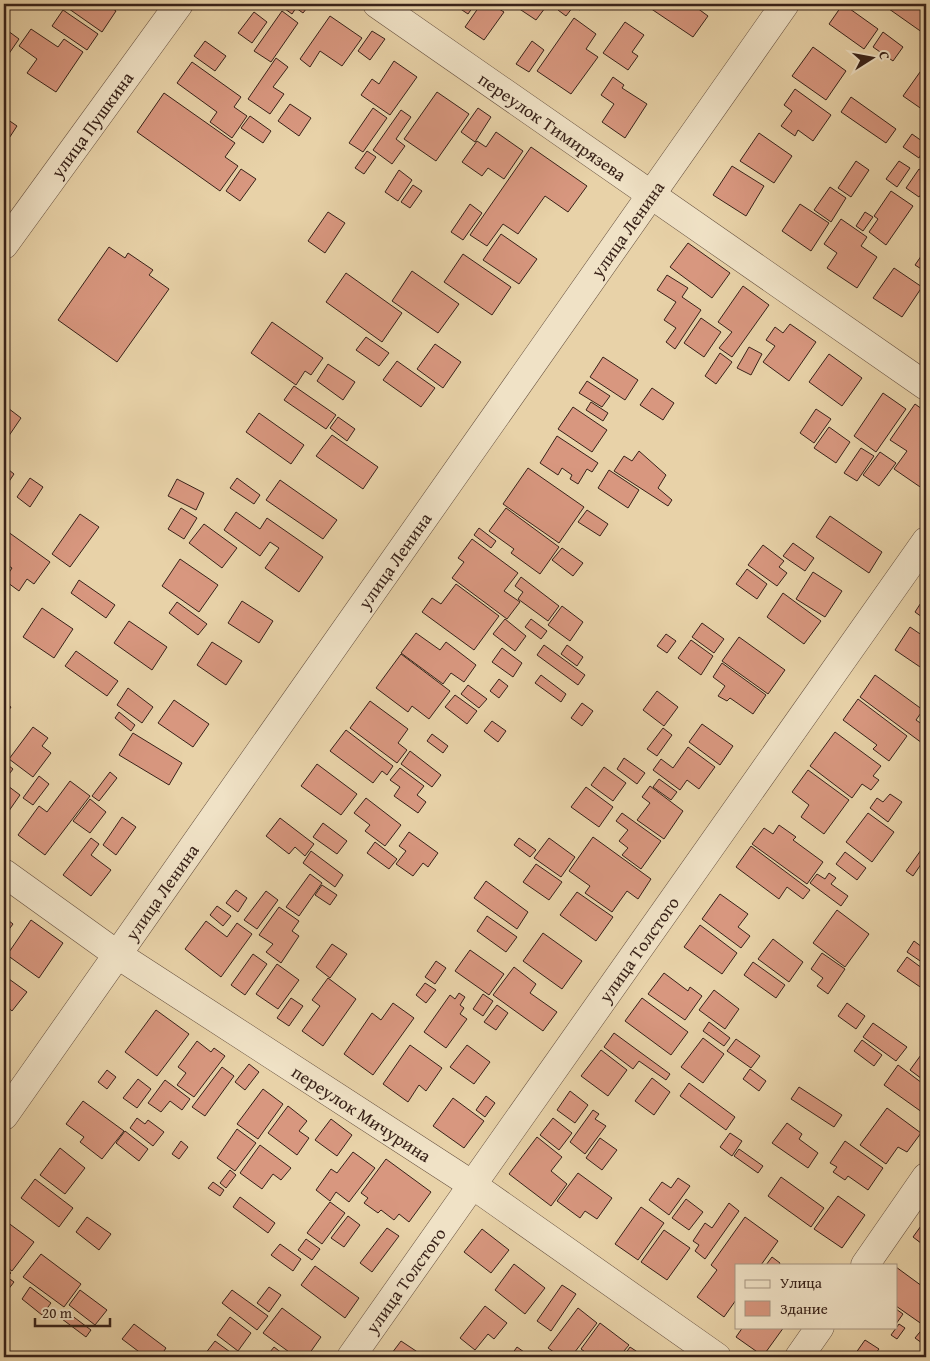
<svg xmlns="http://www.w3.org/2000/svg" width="930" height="1361" font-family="'Gentium Book Plus',serif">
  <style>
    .building { fill: #d8977f; stroke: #382219 }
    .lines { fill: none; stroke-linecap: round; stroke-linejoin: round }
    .minor-casing { stroke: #644e3d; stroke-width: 29 }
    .minor { stroke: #f0e2c6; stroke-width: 28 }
    .labels { text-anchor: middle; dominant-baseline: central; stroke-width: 4.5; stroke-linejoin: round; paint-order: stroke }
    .street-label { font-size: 18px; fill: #382219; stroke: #f0e2c6 }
  </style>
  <rect width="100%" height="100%" fill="#e8d2a8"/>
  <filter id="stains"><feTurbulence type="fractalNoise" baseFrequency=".004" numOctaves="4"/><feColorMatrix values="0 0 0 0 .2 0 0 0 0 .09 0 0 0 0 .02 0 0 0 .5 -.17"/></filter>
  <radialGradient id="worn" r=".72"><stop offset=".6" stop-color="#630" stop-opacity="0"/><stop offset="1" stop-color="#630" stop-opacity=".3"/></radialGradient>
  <!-- building -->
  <g class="building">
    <polygon points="62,4 106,4 116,11 102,32"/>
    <polygon points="278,4 310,4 303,13 296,8 292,14"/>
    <polygon points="453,4 475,4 468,14"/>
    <polygon points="481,4 491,4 504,12 484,40 465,27"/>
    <polygon points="512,4 548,4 536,20"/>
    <polygon points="562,4 573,7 566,16 558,10"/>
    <polygon points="571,4 585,4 580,10"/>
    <polygon points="644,4 694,4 693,5 708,16 693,37"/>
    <polygon points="843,4 878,29 864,49 829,24"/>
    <polygon points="882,4 926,4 926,35"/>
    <polygon points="63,10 98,34 87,50 52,26"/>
    <polygon points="282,11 298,23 271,62 254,51"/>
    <polygon points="254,12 267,22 252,43 238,33"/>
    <polygon points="330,16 362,38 342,66 320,51 310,67 300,59"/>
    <polygon points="574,18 596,34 586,49 598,57 571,94 537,71"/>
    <polygon points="625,22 644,35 632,52 638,56 628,70 603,53"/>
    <polygon points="4,28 19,39 8,55 4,52"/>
    <polygon points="31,29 58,47 64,39 83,52 56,92 27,73 37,59 19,46"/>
    <polygon points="372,31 385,39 370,60 358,51"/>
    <polygon points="883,32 903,47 893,61 873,47"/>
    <polygon points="205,41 226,56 215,71 194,56"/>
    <polygon points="532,41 544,50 529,72 516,64"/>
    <polygon points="813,47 846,71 826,100 792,76"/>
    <polygon points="276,58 288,67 273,87 284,94 270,114 248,99"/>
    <polygon points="394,61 417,77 390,115 361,95 372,79 379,84"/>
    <polygon points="192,62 241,97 234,107 247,116 232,138 210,122 217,112 177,83"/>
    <polygon points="925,65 926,66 926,112 903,96"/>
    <polygon points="613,77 624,85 622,88 647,104 625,138 602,122 614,104 601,95"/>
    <polygon points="795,89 831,115 813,141 798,130 795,136 781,126 792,111 784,105"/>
    <polygon points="437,92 469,114 436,161 404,139"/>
    <polygon points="164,93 235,143 225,157 238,166 220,191 137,132"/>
    <polygon points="851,97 896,129 886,143 841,112"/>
    <polygon points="290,104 311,118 299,136 278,121"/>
    <polygon points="373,108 387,118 363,152 349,143"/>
    <polygon points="478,108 491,117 475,142 461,132"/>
    <polygon points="401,110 411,117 396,139 405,146 392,164 373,150"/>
    <polygon points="250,116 271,131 263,143 241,128"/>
    <polygon points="4,117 17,126 4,146"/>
    <polygon points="496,132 523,151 504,179 488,168 482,176 462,162 477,141 486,147"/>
    <polygon points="759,133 792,156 774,183 740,161"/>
    <polygon points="912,134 926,144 919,158 903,147"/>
    <polygon points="531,147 587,186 568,212 545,196 518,234 503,224 487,246 470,235"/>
    <polygon points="367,151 376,157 364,174 355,168"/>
    <polygon points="856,161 869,170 851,197 838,188"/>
    <polygon points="899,161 910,168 897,187 886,179"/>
    <polygon points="732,166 764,186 746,216 713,195"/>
    <polygon points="241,169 256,179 240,201 226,191"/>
    <polygon points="919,169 926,173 926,187 919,197 906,188"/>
    <polygon points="399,170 412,180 398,201 385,192"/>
    <polygon points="413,185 422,191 410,208 401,202"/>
    <polygon points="830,187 846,198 831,222 814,210"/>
    <polygon points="891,191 913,206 886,245 869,232 878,219 874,216"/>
    <polygon points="470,204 482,213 463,240 451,232"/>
    <polygon points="800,204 829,223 811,251 782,231"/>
    <polygon points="328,212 345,223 325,253 308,241"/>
    <polygon points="865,212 873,217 863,231 856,226"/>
    <polygon points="841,219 867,237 861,246 877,257 857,288 827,268 837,253 824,244"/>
    <polygon points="501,234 537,259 519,284 483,260"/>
    <polygon points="688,243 730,273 712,298 670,267"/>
    <polygon points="109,247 125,258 128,253 153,270 149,275 169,289 117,362 58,320"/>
    <polygon points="926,249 926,272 915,265"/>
    <polygon points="463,254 511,287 492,315 444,282"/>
    <polygon points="894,268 922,287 902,317 873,298"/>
    <polygon points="412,271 459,304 438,333 392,301"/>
    <polygon points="346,273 402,313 382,342 326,302"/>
    <polygon points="667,275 688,288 682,297 701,310 675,349 666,342 676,328 664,320 676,302 657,290"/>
    <polygon points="743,286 769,305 732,357 719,348 732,332 718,322"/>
    <polygon points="701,318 721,332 704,357 684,343"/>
    <polygon points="272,322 323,358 311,375 305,371 296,385 251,353"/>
    <polygon points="790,324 816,342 789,381 763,362 775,346 766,340 775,327 783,333"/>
    <polygon points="366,337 389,353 379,366 356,350"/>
    <polygon points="435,344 461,362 443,388 417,369"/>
    <polygon points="749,347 762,354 751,375 737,368"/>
    <polygon points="720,353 732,362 716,384 705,376"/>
    <polygon points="829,354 862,378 842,406 809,382"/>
    <polygon points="603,357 638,380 625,400 590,377"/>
    <polygon points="397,361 435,388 421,407 383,380"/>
    <polygon points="328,364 355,382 343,400 317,381"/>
    <polygon points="587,381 610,396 602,407 579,393"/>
    <polygon points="294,386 336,415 326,429 284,400"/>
    <polygon points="652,388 674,403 663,420 640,405"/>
    <polygon points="883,393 906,409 876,452 854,436"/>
    <polygon points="591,402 608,413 603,421 586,410"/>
    <polygon points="915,404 926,412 926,491 894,469 907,451 890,440"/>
    <polygon points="4,405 21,418 4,443"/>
    <polygon points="573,407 607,430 592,452 558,429"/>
    <polygon points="816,409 831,419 814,443 800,433"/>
    <polygon points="259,413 304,445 291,464 246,432"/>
    <polygon points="338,417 355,429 347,441 330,428"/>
    <polygon points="829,427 850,442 836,463 814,448"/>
    <polygon points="332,435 378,467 363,489 316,456"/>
    <polygon points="557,436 598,463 592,472 587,469 578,484 570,479 572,475 562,468 558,475 540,463"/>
    <polygon points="861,448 874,456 857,481 844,473"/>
    <polygon points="639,451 666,475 658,488 672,500 668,506 614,471 624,456 632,461"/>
    <polygon points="880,452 896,463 879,486 863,475"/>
    <polygon points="4,466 14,474 4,489"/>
    <polygon points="528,468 584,507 559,543 503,504"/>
    <polygon points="609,470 639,490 628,508 598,488"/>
    <polygon points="30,478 43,487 30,507 17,497"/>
    <polygon points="237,478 260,495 254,504 230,488"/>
    <polygon points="177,479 204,493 196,510 168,496"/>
    <polygon points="280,480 337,520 323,539 266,500"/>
    <polygon points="181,508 197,518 184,539 168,529"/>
    <polygon points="506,508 559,547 540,574 511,553 514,549 489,531"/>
    <polygon points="587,510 608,524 600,536 578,522"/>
    <polygon points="236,512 260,529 267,518 323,557 299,592 265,568 279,548 270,542 260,556 224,530"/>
    <polygon points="80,514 99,527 70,567 52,554"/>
    <polygon points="830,516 882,552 869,573 816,537"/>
    <polygon points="204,524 237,548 222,568 189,543"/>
    <polygon points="479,528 496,541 491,548 474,535"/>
    <polygon points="4,529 50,562 34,584 27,579 19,591 4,580 12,568 4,563"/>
    <polygon points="472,539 518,573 504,591 520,602 507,619 452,578 464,562 458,558"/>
    <polygon points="793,543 814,558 805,571 783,556"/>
    <polygon points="763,545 784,561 779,567 787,573 777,586 748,565"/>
    <polygon points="562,548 583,563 573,576 552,560"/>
    <polygon points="180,559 218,585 199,612 162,586"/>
    <polygon points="747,569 767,584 757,599 736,584"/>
    <polygon points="813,572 842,591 825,617 796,599"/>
    <polygon points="521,577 559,606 548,621 518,599 523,592 515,586"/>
    <polygon points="79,580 115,605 106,618 71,593"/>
    <polygon points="456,584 499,616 474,650 422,612 432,598 441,604"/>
    <polygon points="783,593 821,621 804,644 767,617"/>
    <polygon points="926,595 926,620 915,612"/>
    <polygon points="242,601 273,621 259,643 228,623"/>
    <polygon points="177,602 207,624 198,635 169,613"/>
    <polygon points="562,606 583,622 570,641 548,625"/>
    <polygon points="42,608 73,629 54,658 23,637"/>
    <polygon points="505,619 526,636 515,651 493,634"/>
    <polygon points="531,619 547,631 541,639 525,627"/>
    <polygon points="129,621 167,647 152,670 114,643"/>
    <polygon points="702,623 724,639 714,653 692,637"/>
    <polygon points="910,627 926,638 926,671 895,650"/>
    <polygon points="416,633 440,650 446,642 476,665 464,682 451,673 443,684 401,653"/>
    <polygon points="666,634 676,641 667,653 657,646"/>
    <polygon points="739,637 785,670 768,694 722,661"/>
    <polygon points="691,640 713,656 701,675 678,658"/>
    <polygon points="212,642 242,661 226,685 197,665"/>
    <polygon points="544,645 585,675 578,685 537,655"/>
    <polygon points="567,645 583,657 577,666 561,654"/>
    <polygon points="502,648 522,663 513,677 492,662"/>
    <polygon points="76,651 118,681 107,696 65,666"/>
    <polygon points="401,654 450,691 429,719 412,706 408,712 376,688"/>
    <polygon points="722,663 766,695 753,714 730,698 727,701 718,696 725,686 713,677"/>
    <polygon points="541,675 566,694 561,702 535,683"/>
    <polygon points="875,675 923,710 916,720 926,727 926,746 860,697"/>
    <polygon points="499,679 508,686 499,698 490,691"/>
    <polygon points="468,685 487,699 479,708 461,694"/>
    <polygon points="128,688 153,707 142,723 117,705"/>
    <polygon points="657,691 678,707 664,726 643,710"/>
    <polygon points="455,695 477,711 467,724 445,707"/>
    <polygon points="858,699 907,736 889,761 873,749 877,745 843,720"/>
    <polygon points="174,700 209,724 193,747 158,723"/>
    <polygon points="370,701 408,729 398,743 407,750 397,763 350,728"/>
    <polygon points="4,702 11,707 4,717"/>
    <polygon points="582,703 593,711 582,726 571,718"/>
    <polygon points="119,712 135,725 131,731 115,718"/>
    <polygon points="492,721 506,731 498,742 484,731"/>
    <polygon points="702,724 733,746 720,765 689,742"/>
    <polygon points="33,727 48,738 42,746 51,753 33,777 9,759"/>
    <polygon points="663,728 672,735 657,756 647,749"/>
    <polygon points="346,730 393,766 387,775 382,771 373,783 330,751"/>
    <polygon points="835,732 881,766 873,776 879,780 871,790 862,784 852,798 810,766"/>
    <polygon points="133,733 182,763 169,785 119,755"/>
    <polygon points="432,734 448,746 443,753 427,741"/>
    <polygon points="688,747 715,767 699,789 687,780 680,790 653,770 661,759 673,768"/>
    <polygon points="410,751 441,775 432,787 401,764"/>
    <polygon points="624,758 645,773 637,784 617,769"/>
    <polygon points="4,762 13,769 4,781"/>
    <polygon points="317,764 357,794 341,815 301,786"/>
    <polygon points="604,767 626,783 613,801 591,785"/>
    <polygon points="400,768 424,786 417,795 426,802 418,813 394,796 400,787 390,780"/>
    <polygon points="808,770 849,800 824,834 801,817 809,805 792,792"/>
    <polygon points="110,772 117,778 99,801 92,796"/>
    <polygon points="39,776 49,784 33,805 23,798"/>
    <polygon points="659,779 677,792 671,800 653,787"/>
    <polygon points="70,781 90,796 45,855 18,835 39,806 47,812"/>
    <polygon points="4,783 20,795 4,818"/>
    <polygon points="650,786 683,811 664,839 637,820 650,803 642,797"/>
    <polygon points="586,787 613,807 599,827 571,807"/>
    <polygon points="890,794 902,802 888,822 870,808 877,798 883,802"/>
    <polygon points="366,798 401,825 385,846 365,831 370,825 354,813"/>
    <polygon points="90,799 106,812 90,833 73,821"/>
    <polygon points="622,813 661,841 641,869 622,855 628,848 619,841 628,830 616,821"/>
    <polygon points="868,813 894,832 872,862 846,842"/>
    <polygon points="122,817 136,827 116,855 103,845"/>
    <polygon points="280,818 314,844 305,856 295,847 289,854 266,836"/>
    <polygon points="323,823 347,841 337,854 313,837"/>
    <polygon points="779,825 796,837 793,840 823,862 807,884 752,844 764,828 773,834"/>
    <polygon points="409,832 438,853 428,867 423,863 413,876 396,864 406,851 399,846"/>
    <polygon points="593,837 651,879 638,899 627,891 612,912 585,893 590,886 569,871"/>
    <polygon points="91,838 99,844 91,855 111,870 91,896 63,875"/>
    <polygon points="519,838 536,850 530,857 514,845"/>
    <polygon points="549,838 575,857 561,877 534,858"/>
    <polygon points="375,842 397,859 389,869 367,853"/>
    <polygon points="751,846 810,890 803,899 787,887 779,899 736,867"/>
    <polygon points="921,850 926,854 926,857 913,876 906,871"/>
    <polygon points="311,851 343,875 335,887 303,863"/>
    <polygon points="845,852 866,868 857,880 836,864"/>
    <polygon points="536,864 562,882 549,900 523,882"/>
    <polygon points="829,873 836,878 831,884 848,896 841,906 810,883 817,874 825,879"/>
    <polygon points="310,874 322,883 299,916 286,907"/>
    <polygon points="486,881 528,912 517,929 474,898"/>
    <polygon points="322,885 337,895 330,905 315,895"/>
    <polygon points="236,890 247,898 238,912 226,903"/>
    <polygon points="266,891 278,900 257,929 244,920"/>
    <polygon points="577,892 613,917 596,941 560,915"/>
    <polygon points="720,894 748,914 738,927 750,936 741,948 702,919"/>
    <polygon points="217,906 231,916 223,926 210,915"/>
    <polygon points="279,907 299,921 292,931 299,936 281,963 266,952 273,944 259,935"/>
    <polygon points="837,910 869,934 845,967 813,943"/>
    <polygon points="487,916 517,937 506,952 477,931"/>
    <polygon points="4,917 13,924 4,936"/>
    <polygon points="31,920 63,943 39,978 7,955"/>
    <polygon points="206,921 227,937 237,923 252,934 221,977 185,949"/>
    <polygon points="700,925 737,953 722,974 684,947"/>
    <polygon points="543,933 582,961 562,989 523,961"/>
    <polygon points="773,939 803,962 789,982 758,959"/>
    <polygon points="914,941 926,950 926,965 907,952"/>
    <polygon points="332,944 347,954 330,978 316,967"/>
    <polygon points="470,950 504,974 489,995 455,971"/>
    <polygon points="822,953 845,969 828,994 817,986 823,978 811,969"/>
    <polygon points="253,954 267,964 245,995 231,985"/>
    <polygon points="907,957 926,971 926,991 897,971"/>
    <polygon points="436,961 446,968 435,984 425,977"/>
    <polygon points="753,962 785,985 776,998 744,975"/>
    <polygon points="277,964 299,980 278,1009 256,994"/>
    <polygon points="514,967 536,984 530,993 557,1012 543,1031 493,995"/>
    <polygon points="664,973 688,991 690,987 702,996 685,1020 648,994"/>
    <polygon points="328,978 356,999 323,1046 302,1031 320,1006 312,1000"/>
    <polygon points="9,979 27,992 12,1011 4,1004 4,986"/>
    <polygon points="425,983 436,990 426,1003 416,995"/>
    <polygon points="714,990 739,1009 725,1029 699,1010"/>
    <polygon points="459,993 465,997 460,1005 464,1008 460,1014 467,1019 446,1048 424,1032 450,995 455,999"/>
    <polygon points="483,994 493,1001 483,1016 473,1009"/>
    <polygon points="291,998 303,1006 289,1026 277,1018"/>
    <polygon points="642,998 688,1032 671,1055 625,1021"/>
    <polygon points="393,1003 414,1018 373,1075 344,1054 372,1013 381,1020"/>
    <polygon points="847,1003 865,1016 856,1029 838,1016"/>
    <polygon points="497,1005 508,1013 496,1030 484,1022"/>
    <polygon points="156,1010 189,1034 157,1076 125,1052"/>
    <polygon points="709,1022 730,1038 724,1046 703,1031"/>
    <polygon points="873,1023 907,1047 896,1061 863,1037"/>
    <polygon points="614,1033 670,1074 666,1080 639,1061 633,1069 604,1047"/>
    <polygon points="703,1038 724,1054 703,1083 681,1067"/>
    <polygon points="736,1039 760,1056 751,1068 727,1051"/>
    <polygon points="862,1040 882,1055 874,1066 854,1051"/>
    <polygon points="197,1041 211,1052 214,1048 225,1056 194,1097 177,1085 186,1073 178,1067"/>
    <polygon points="410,1045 442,1068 426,1091 419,1085 408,1102 383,1084"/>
    <polygon points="467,1045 490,1062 474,1084 450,1067"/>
    <polygon points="926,1048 926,1082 910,1070"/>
    <polygon points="601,1050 627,1070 608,1096 581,1076"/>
    <polygon points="249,1064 259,1072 245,1090 235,1082"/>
    <polygon points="898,1065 926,1086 926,1115 884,1085"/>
    <polygon points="222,1067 234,1076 205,1116 192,1107"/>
    <polygon points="750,1069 766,1081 759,1091 743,1079"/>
    <polygon points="107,1070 116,1077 107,1089 98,1082"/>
    <polygon points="652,1078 670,1092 654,1115 635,1101"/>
    <polygon points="138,1079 151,1089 137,1108 123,1098"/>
    <polygon points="165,1080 190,1099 182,1110 170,1101 161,1112 148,1103"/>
    <polygon points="689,1083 735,1117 726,1130 680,1096"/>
    <polygon points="799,1087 842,1115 834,1127 791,1099"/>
    <polygon points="263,1089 283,1104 258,1139 237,1124"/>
    <polygon points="570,1091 588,1105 575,1123 557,1110"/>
    <polygon points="486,1096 495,1103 485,1117 476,1110"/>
    <polygon points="453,1098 484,1121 464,1148 433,1126"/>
    <polygon points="83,1101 124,1131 102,1159 80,1142 84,1137 66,1124"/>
    <polygon points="288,1106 307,1121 299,1131 309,1138 297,1155 268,1133"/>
    <polygon points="887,1108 921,1133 907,1152 898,1147 886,1164 860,1145"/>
    <polygon points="593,1110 599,1114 595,1119 606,1126 585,1154 570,1142"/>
    <polygon points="137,1118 145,1124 148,1120 164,1132 153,1146 130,1128"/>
    <polygon points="553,1118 572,1133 559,1150 540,1135"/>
    <polygon points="331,1119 352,1135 337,1156 315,1140"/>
    <polygon points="787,1123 802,1134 799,1139 818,1153 808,1168 772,1143"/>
    <polygon points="237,1129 256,1143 235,1171 217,1158"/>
    <polygon points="125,1131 148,1149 139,1161 116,1143"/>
    <polygon points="730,1133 742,1141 732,1156 720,1147"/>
    <polygon points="537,1137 562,1157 551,1171 567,1184 551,1206 509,1174"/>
    <polygon points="600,1138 617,1150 602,1170 586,1158"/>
    <polygon points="181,1141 188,1147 179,1159 172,1154"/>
    <polygon points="845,1141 883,1168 868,1190 848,1176 845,1180 833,1172 837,1167 830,1163"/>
    <polygon points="260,1145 291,1168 281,1180 273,1174 262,1189 240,1173"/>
    <polygon points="60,1148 85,1168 65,1194 40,1175"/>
    <polygon points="739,1149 763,1166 758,1173 734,1156"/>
    <polygon points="353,1152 375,1168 349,1202 336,1192 330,1201 316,1190 331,1169 337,1173"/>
    <polygon points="386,1159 431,1192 409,1222 399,1214 394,1220 381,1210 378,1213 364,1203 368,1198 361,1193"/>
    <polygon points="230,1170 236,1175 226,1188 220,1183"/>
    <polygon points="578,1173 612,1198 597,1219 585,1211 580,1218 557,1201"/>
    <polygon points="781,1177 824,1208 811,1227 768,1196"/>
    <polygon points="678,1178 690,1186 669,1215 649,1200 662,1182 671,1188"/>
    <polygon points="35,1179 73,1208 59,1227 21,1198"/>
    <polygon points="213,1182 224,1190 220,1196 208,1188"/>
    <polygon points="838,1196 865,1215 842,1248 814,1229"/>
    <polygon points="240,1197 275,1223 268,1233 233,1207"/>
    <polygon points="686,1199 703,1212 689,1230 672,1218"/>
    <polygon points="330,1202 345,1213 322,1244 307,1233"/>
    <polygon points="729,1203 739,1211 705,1259 695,1251 699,1245 693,1241 705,1223 712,1228"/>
    <polygon points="641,1207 664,1223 638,1260 615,1244"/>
    <polygon points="348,1216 360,1225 344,1247 331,1238"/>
    <polygon points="87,1217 111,1234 99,1250 76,1232"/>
    <polygon points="745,1217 778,1241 761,1265 736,1265 736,1300 724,1317 697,1297 717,1270 711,1265"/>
    <polygon points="926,1219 926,1247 913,1237"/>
    <polygon points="7,1222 34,1242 12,1271 4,1265 4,1227"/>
    <polygon points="387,1228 399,1236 372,1272 360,1263"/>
    <polygon points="482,1229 509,1250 491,1273 464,1252"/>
    <polygon points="664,1230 690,1248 667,1280 641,1262"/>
    <polygon points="306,1239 320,1249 312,1260 298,1250"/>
    <polygon points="280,1244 301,1259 293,1271 271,1255"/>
    <polygon points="41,1254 81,1284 64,1307 23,1277"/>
    <polygon points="772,1257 780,1263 779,1265 766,1265"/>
    <polygon points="514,1264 545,1288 525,1314 495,1290"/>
    <polygon points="315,1266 359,1298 345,1318 301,1285"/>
    <polygon points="896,1267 926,1289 926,1327 896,1306"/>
    <polygon points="4,1268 11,1273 7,1277 14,1282 4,1295"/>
    <polygon points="562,1285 576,1294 551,1331 537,1321"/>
    <polygon points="30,1287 51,1303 42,1315 22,1299"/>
    <polygon points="269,1287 281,1295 269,1312 257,1303"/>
    <polygon points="80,1290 107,1310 95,1325 69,1305"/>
    <polygon points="232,1290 268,1316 257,1330 222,1303"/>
    <polygon points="485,1306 507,1323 494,1339 488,1334 475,1350 460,1338"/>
    <polygon points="282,1308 321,1337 307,1357 296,1357 263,1333"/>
    <polygon points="578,1308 597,1323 571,1357 561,1357 548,1348"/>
    <polygon points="896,1309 903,1314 896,1324"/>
    <polygon points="67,1312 91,1330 86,1337 62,1319"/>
    <polygon points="230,1317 251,1333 238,1351 217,1335"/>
    <polygon points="600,1323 629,1345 619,1357 592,1357 581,1349"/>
    <polygon points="134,1324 166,1348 160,1357 146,1357 122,1339"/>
    <polygon points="899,1324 905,1328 897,1339 891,1335"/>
    <polygon points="743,1327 784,1327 763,1356 736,1337"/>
    <polygon points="924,1327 926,1329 926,1346 915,1338"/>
    <polygon points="865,1340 879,1349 873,1357 853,1357"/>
    <polygon points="215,1341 237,1357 209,1357 205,1354"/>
    <polygon points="401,1341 425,1357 389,1357"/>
    <polygon points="274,1347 287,1357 266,1357"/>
    <polygon points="517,1347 531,1357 510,1357"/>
    <polygon points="630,1347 639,1353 636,1357 623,1357"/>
  </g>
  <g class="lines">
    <!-- minor casing -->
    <g class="minor-casing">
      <g id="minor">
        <path id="s1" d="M377,4L926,386"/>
        <path id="s2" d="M4,245L179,4"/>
        <path id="s3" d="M4,873L118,955L474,1186L717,1357"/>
        <path id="s4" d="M4,1116L785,4"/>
        <polyline points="865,1265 926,1177"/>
        <path id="s5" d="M351,1357L926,541"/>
        <polyline points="799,1357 820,1327"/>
      </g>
    </g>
    <!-- minor -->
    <use href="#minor" class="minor"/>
  </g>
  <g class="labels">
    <!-- street labels -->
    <g class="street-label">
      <text stroke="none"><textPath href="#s2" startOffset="149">улица Пушкина</textPath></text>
      <text stroke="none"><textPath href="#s1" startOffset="214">переулок Тимирязева</textPath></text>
      <text stroke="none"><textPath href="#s4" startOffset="1084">улица Ленина</textPath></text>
      <text stroke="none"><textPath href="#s4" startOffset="679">улица Ленина</textPath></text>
      <text stroke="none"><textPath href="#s4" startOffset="274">улица Ленина</textPath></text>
      <text stroke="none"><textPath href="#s5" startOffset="499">улица Толстого</textPath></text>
      <text stroke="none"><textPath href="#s3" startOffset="431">переулок Мичурина</textPath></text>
      <text stroke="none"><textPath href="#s5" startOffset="94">улица Толстого</textPath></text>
    </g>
  </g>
  <!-- margin -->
  <rect width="930" height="1361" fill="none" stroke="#e8d2a8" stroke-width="20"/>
  <rect x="5" y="5" width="920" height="1351" fill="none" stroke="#382219" stroke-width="2.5"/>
  <rect x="10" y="10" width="910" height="1341" fill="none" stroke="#382219"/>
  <!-- legend -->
  <rect x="735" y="1264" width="162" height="65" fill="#f0e2c6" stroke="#a69581"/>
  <rect x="745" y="1280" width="25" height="8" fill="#f0e2c6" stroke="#a69581"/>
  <text x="780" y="1288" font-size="15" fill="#382219">Улица</text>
  <rect x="745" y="1301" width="25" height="15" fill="#d8977f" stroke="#a69581"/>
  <text x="780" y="1314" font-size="15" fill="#382219">Здание</text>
  <!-- north arrow -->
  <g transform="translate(872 58) rotate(79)" stroke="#f0e2c6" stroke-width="4" paint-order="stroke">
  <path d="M0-4L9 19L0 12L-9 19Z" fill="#382219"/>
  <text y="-8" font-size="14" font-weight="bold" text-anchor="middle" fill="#382219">С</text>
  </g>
  <!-- scale -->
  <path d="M35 1318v8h75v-8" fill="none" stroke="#382219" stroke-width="2.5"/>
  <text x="42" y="1318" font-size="15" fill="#382219" stroke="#f0e2c6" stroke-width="4" paint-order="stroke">20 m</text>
  <rect width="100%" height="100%" filter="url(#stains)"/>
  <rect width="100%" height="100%" fill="url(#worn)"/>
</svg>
